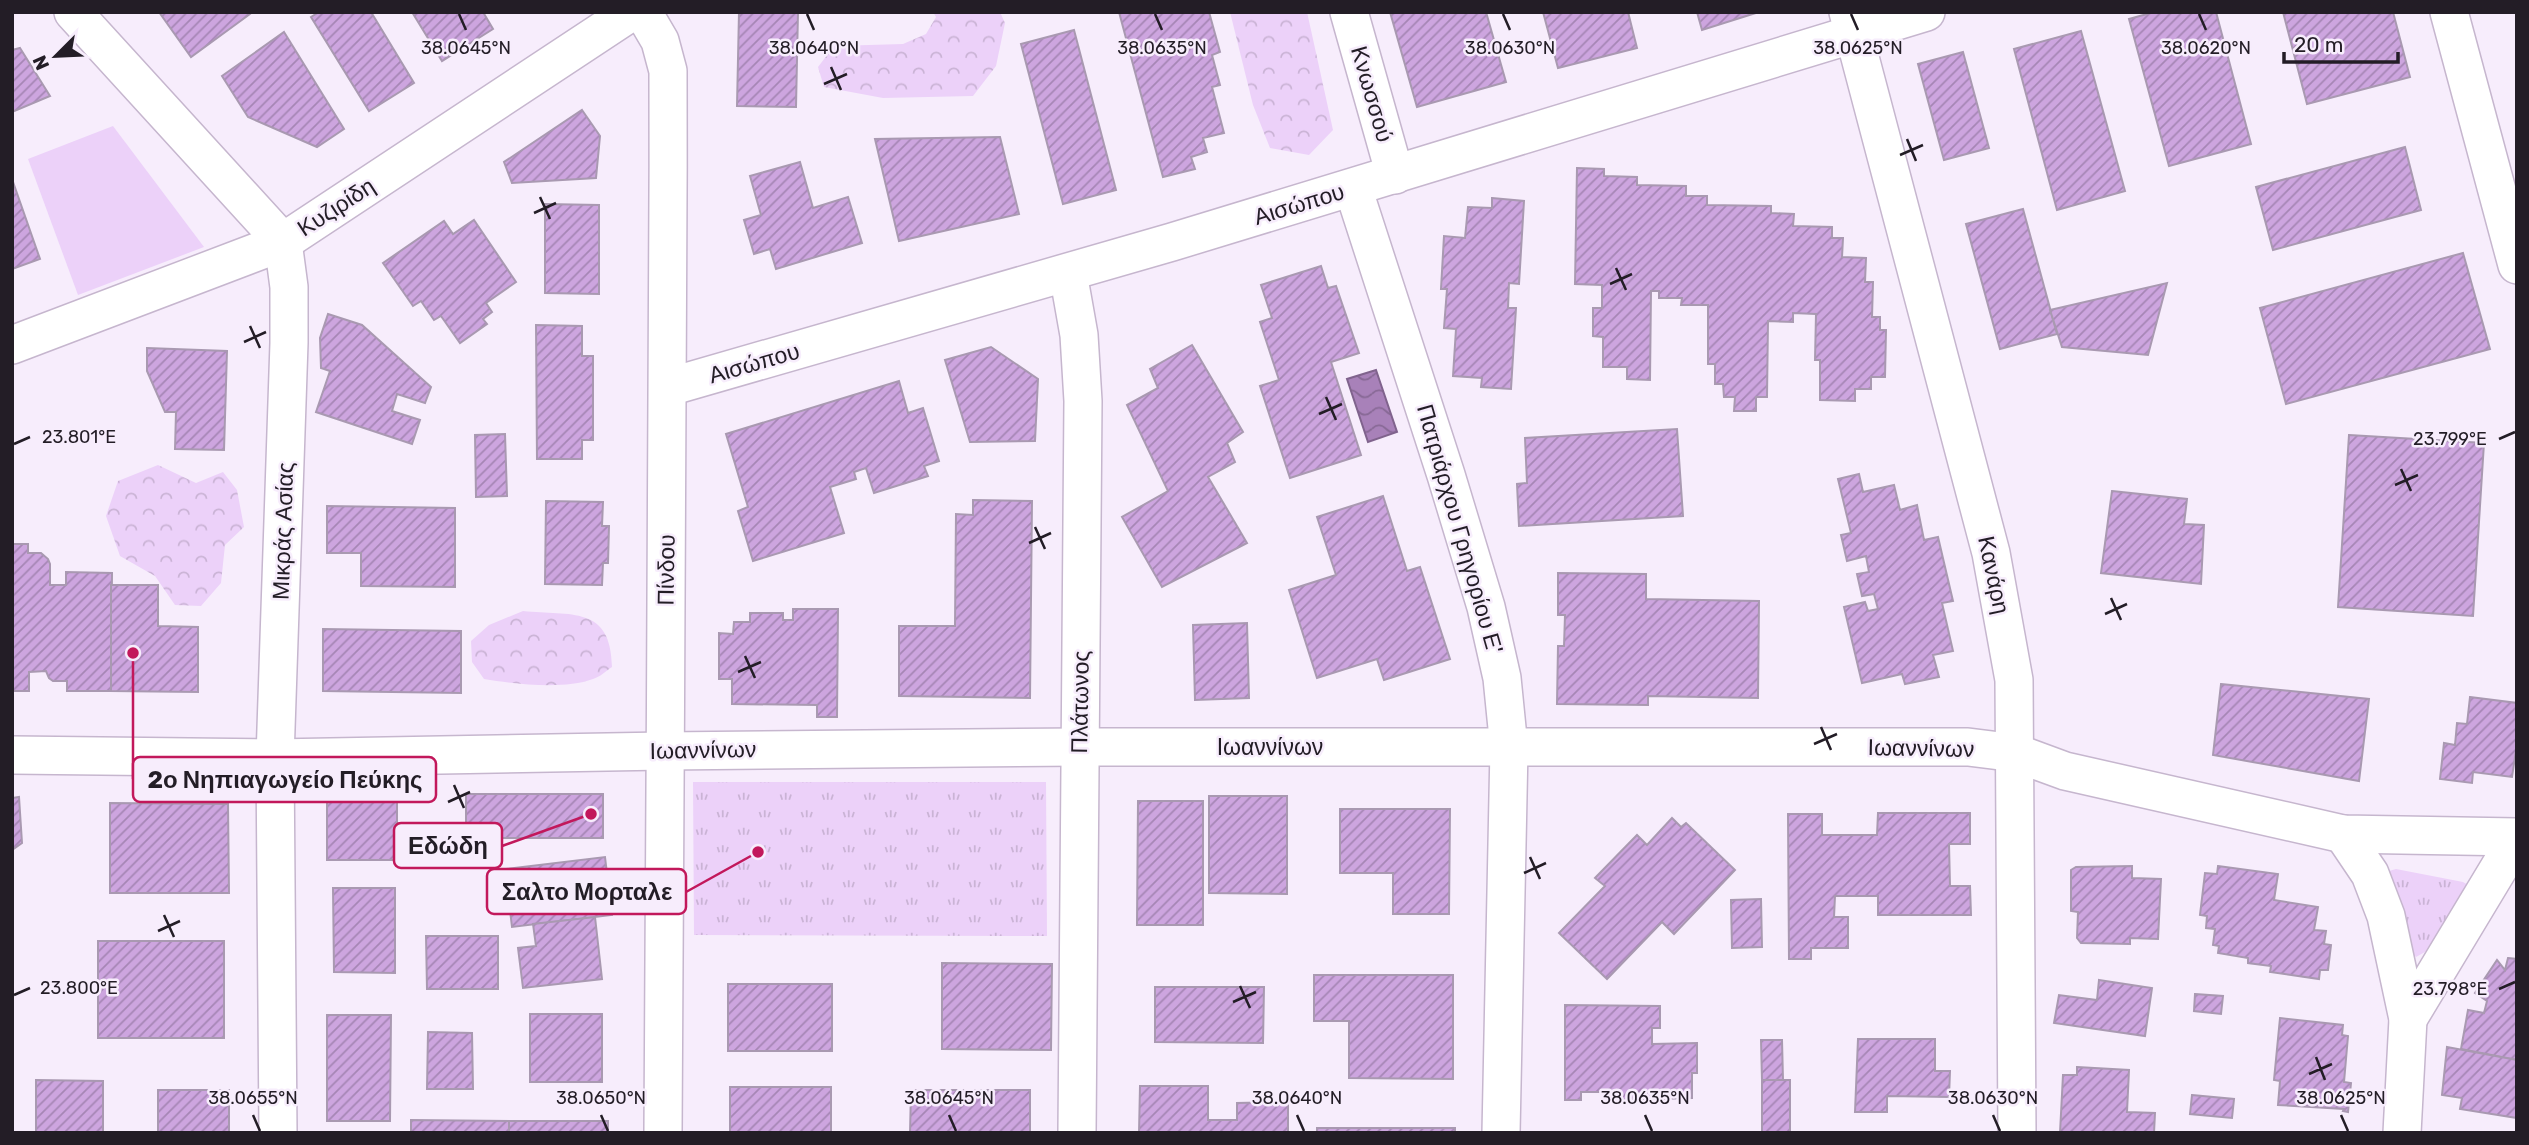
<svg xmlns="http://www.w3.org/2000/svg" width="2529" height="1145" font-family="Rubik,sans-serif">
  <style>
    .grass { fill: #ecd1f9 }
    .forest { fill: url(#forest-crowns) }
    .park { fill: url(#park-tufts) }
    .water { fill: url(#water-waves); stroke: #80638d; stroke-width: 2 }
    .building { fill: url(#building-hatch); stroke: #a999b1; stroke-width: 2 }
    .lines { fill: none; stroke-linecap: round; stroke-linejoin: round }
    .street-casing { stroke: #c6b6ce; stroke-width: 40 }
    .street { stroke: #fff; stroke-width: 37 }
    .ticks { fill: none; stroke: #231d26; stroke-width: 2.5 }
    .labels { text-anchor: middle; dominant-baseline: central; stroke-width: 5; stroke-linejoin: round; paint-order: stroke }
    .street-label { font-size: 23px; fill: #231d26; stroke: #f7edfc }
    .ticks-label { font-size: 18px; text-anchor: middle; fill: #231d26; stroke: #f7edfc; stroke-width: 5; stroke-linejoin: round; paint-order: stroke }
    .leader { fill: none; stroke: #c2185b; stroke-width: 2.5 }
    .callout-dot { fill: #c2185b; stroke: #f7edfc; stroke-width: 2.5 }
    .callout { fill: #f7edfc; stroke: #c2185b; stroke-width: 2.5 }
    .callout-label { font-size: 24px; text-anchor: middle; font-weight: bold; fill: #231d26 }
  </style>
  <defs>
    <pattern id="forest-crowns" width="20" height="18" patternUnits="userSpaceOnUse" patternTransform="scale(1.75)"><rect width="20" height="18" fill="#ecd1f9"/><path d="M2 6a3 3 0 1 1 6 0M12 15a3 3 0 1 1 6 0" fill="none" stroke="#cab3d5"/></pattern>
    <pattern id="park-tufts" width="24" height="20" patternUnits="userSpaceOnUse" patternTransform="scale(1.75)"><rect width="24" height="20" fill="#ecd1f9"/><path d="M3 7l-1-3M5 7V3M7 7l1-3M15 17l-1-3M17 17v-4M19 17l1-3" fill="none" stroke="#cab3d5"/></pattern>
    <pattern id="water-waves" width="16" height="10" patternUnits="userSpaceOnUse" patternTransform="scale(1.75)"><rect width="16" height="10" fill="#a881b9"/><path d="M0 5q4-4 8 0t8 0" fill="none" stroke="#886996"/></pattern>
    <pattern id="building-hatch" width="6" height="6" patternUnits="userSpaceOnUse" patternTransform="scale(1.75)"><rect width="6" height="6" fill="#cda5df"/><path d="M-1 1l2-2M0 6l6-6M5 7l2-2" fill="none" stroke="#a686b5"/></pattern>
  </defs>
  <rect width="100%" height="100%" fill="#f7edfc"/>
  <!-- grass -->
  <polygon class="grass" points="113,126 204,247 78,295 28,159"/>
  <!-- forest -->
  <g class="forest">
    <polygon points="933,12 1000,12 1005,23 996,66 973,96 883,98 824,87 818,67 834,46 903,44 926,34 936,17"/>
    <polygon points="1230,12 1307,12 1333,130 1309,155 1270,148 1253,105"/>
    <polygon points="158,465 196,483 223,472 237,490 244,527 225,545 221,583 201,606 175,605 155,576 120,556 106,516 118,481"/>
    <path d="M523,611C571,616 611,605 612,667C606,671 600,677 593,679C563,690 515,684 484,679L472,662L471,641L489,625Z"/>
  </g>
  <!-- park -->
  <g class="park">
    <polygon points="693,782 1046,782 1047,936 694,935"/>
    <polygon points="2396,869 2463,882 2470,886 2469,893 2425,952 2416,957 2410,950 2389,871"/>
  </g>
  <!-- water -->
  <polygon class="water" points="1376,370 1397,432 1368,442 1347,379"/>
  <!-- building -->
  <g class="building">
    <polygon points="159,12 249,12 250,14 191,57"/>
    <polygon points="319,12 371,12 414,83 369,111 311,17"/>
    <polygon points="412,12 483,12 493,29 442,61"/>
    <polygon points="739,12 798,12 796,107 737,106"/>
    <polygon points="1119,12 1209,12 1220,52 1212,55 1220,85 1212,87 1224,133 1203,138 1207,152 1191,157 1195,169 1163,177"/>
    <polygon points="1390,12 1486,12 1506,82 1417,107"/>
    <polygon points="1543,12 1628,12 1637,48 1558,68"/>
    <polygon points="1697,12 1759,12 1702,30"/>
    <polygon points="2154,12 2216,12 2251,144 2169,166 2129,19"/>
    <polygon points="2283,12 2393,12 2410,77 2307,104"/>
    <polygon points="1074,30 1116,190 1063,204 1021,44"/>
    <polygon points="2081,31 2125,191 2057,210 2014,49"/>
    <polygon points="284,32 344,129 317,147 248,117 222,76"/>
    <polygon points="20,48 50,96 12,112 12,50"/>
    <polygon points="1963,52 1989,148 1944,160 1918,64"/>
    <polygon points="582,110 600,136 596,178 512,183 504,162"/>
    <polygon points="1000,137 1019,214 899,241 875,139"/>
    <polygon points="2405,147 2421,210 2273,250 2256,187"/>
    <polygon points="800,162 813,208 848,197 862,243 776,269 770,249 754,254 744,220 761,215 750,176"/>
    <polygon points="1577,168 1604,169 1604,176 1637,177 1637,185 1686,186 1686,196 1707,196 1707,205 1771,206 1771,213 1794,214 1793,226 1832,227 1832,238 1843,238 1842,257 1866,258 1865,282 1873,282 1872,317 1880,317 1880,330 1886,330 1885,377 1871,377 1871,389 1855,389 1855,401 1820,400 1820,360 1815,360 1816,314 1793,313 1793,322 1768,321 1767,397 1756,397 1756,411 1734,411 1735,397 1724,397 1723,384 1715,384 1715,364 1708,364 1708,305 1681,305 1682,298 1659,298 1659,291 1651,291 1650,380 1627,379 1627,367 1603,367 1603,337 1593,336 1593,308 1602,308 1602,285 1575,284"/>
    <polygon points="12,179 40,259 12,269"/>
    <polygon points="1492,198 1524,201 1519,284 1509,283 1508,308 1516,308 1511,389 1481,387 1482,378 1453,376 1456,329 1444,328 1447,289 1441,289 1444,236 1465,238 1468,207 1492,208"/>
    <polygon points="545,204 599,205 599,294 545,293"/>
    <polygon points="2023,209 2057,334 2000,349 1966,224"/>
    <polygon points="474,220 516,282 486,303 492,312 483,319 487,324 460,343 441,316 434,320 421,301 413,306 383,263 444,221 453,234"/>
    <polygon points="2463,253 2490,349 2286,404 2260,308"/>
    <polygon points="1321,266 1328,288 1336,286 1359,353 1331,362 1361,455 1290,478 1260,386 1279,380 1260,322 1272,318 1261,285"/>
    <polygon points="2167,283 2148,355 2062,347 2050,310"/>
    <polygon points="328,314 362,325 431,387 425,403 397,394 392,411 420,420 412,444 316,412 330,371 321,368 320,338"/>
    <polygon points="536,325 582,326 582,356 593,356 593,440 582,440 582,459 537,459"/>
    <polygon points="1192,345 1243,432 1227,443 1235,462 1208,477 1247,543 1162,587 1122,517 1168,491 1127,405 1158,388 1150,369"/>
    <polygon points="991,347 1038,379 1035,441 970,442 945,360"/>
    <polygon points="147,348 227,351 224,450 175,449 176,412 165,412 147,371"/>
    <polygon points="899,381 908,413 923,408 939,461 924,466 928,476 874,493 866,468 854,472 856,479 830,487 844,533 753,561 738,511 748,507 726,434"/>
    <polygon points="1677,429 1683,516 1519,526 1517,484 1527,483 1525,438"/>
    <polygon points="505,434 507,496 476,497 475,435"/>
    <polygon points="2349,435 2484,443 2473,616 2338,607"/>
    <polygon points="1859,474 1863,492 1894,485 1900,510 1917,505 1924,540 1938,537 1953,601 1942,603 1953,651 1933,655 1939,677 1905,684 1902,674 1862,683 1844,607 1865,602 1868,611 1878,609 1874,594 1862,596 1857,574 1869,572 1866,556 1847,561 1841,535 1851,533 1838,479"/>
    <polygon points="2112,491 2187,499 2184,524 2204,525 2201,584 2101,573"/>
    <polygon points="1383,496 1407,571 1420,567 1450,659 1384,680 1377,659 1317,678 1289,590 1336,575 1317,517"/>
    <polygon points="973,500 1032,501 1030,698 899,696 899,626 955,626 956,514 973,515"/>
    <polygon points="546,501 603,502 602,526 609,526 608,563 603,563 602,585 545,584"/>
    <polygon points="327,506 455,508 455,587 361,586 361,553 327,553"/>
    <polygon points="12,544 28,544 28,553 41,553 48,559 50,564 50,585 66,585 66,572 112,573 111,691 67,691 67,681 53,681 49,678 46,671 29,672 29,691 12,691"/>
    <polygon points="1558,573 1646,574 1646,599 1759,601 1758,698 1648,696 1648,705 1557,704 1558,646 1564,646 1565,615 1558,615"/>
    <polygon points="111,585 158,585 158,626 198,627 198,692 111,691"/>
    <polygon points="793,609 838,609 837,717 817,717 817,705 732,704 732,679 719,679 719,633 733,634 734,622 750,622 750,613 783,613 783,620 793,620"/>
    <polygon points="1247,623 1249,698 1195,700 1193,625"/>
    <polygon points="323,629 461,631 461,693 323,691"/>
    <polygon points="2221,684 2369,699 2359,781 2213,755"/>
    <polygon points="2470,697 2517,703 2517,744 2512,777 2473,772 2472,783 2440,779 2444,743 2455,745 2457,723 2467,724"/>
    <rect x="466" y="794" width="137" height="44"/>
    <polygon points="1209,796 1287,796 1287,894 1209,893"/>
    <polygon points="19,797 22,843 12,850 12,798"/>
    <rect x="327" y="799" width="70" height="61"/>
    <polygon points="1138,801 1203,801 1203,925 1137,925"/>
    <polygon points="110,803 228,804 229,893 110,893"/>
    <polygon points="1340,809 1450,809 1449,914 1393,914 1393,873 1340,873"/>
    <polygon points="1878,813 1970,813 1970,844 1949,844 1950,886 1970,886 1971,915 1878,915 1878,896 1835,896 1834,917 1848,917 1848,948 1811,948 1811,959 1789,959 1788,814 1822,814 1822,835 1877,835"/>
    <polygon points="1672,818 1681,827 1686,823 1735,870 1674,934 1662,922 1607,979 1559,933 1605,886 1595,878 1637,835 1647,845"/>
    <polygon points="605,857 612,915 512,927 505,869"/>
    <polygon points="2132,866 2132,878 2161,879 2158,939 2130,938 2130,944 2081,943 2077,938 2078,912 2071,911 2071,870 2076,867"/>
    <polygon points="2218,866 2278,874 2274,900 2318,907 2314,930 2326,931 2324,944 2331,945 2328,970 2320,970 2319,979 2270,972 2271,966 2248,963 2248,958 2218,953 2219,946 2213,945 2215,929 2206,928 2207,916 2200,915 2205,873 2217,874"/>
    <polygon points="333,888 395,888 395,973 334,972"/>
    <polygon points="1761,899 1762,947 1732,948 1731,900"/>
    <polygon points="595,917 602,979 523,988 518,948 536,946 533,924"/>
    <polygon points="426,936 498,936 498,989 427,989"/>
    <rect x="98" y="941" width="126" height="97"/>
    <polygon points="2508,958 2517,959 2517,1060 2461,1049 2468,1010 2484,1013 2487,1001 2475,993 2497,960 2505,970"/>
    <polygon points="942,963 1052,964 1051,1050 942,1049"/>
    <polygon points="1314,975 1453,975 1453,1079 1349,1078 1349,1021 1314,1021"/>
    <polygon points="2099,980 2152,988 2145,1036 2054,1023 2059,995 2097,1000"/>
    <rect x="728" y="984" width="104" height="67"/>
    <polygon points="1155,987 1264,987 1263,1043 1155,1042"/>
    <polygon points="2195,994 2223,996 2221,1014 2194,1011"/>
    <polygon points="1565,1005 1660,1006 1660,1028 1652,1028 1652,1044 1697,1043 1697,1073 1692,1073 1692,1098 1620,1100 1620,1092 1581,1092 1581,1100 1565,1100"/>
    <rect x="530" y="1014" width="72" height="68"/>
    <polygon points="327,1015 391,1015 390,1121 327,1121"/>
    <polygon points="2280,1018 2343,1025 2342,1035 2348,1036 2344,1082 2351,1083 2348,1112 2343,1111 2344,1109 2278,1105 2280,1081 2274,1080"/>
    <polygon points="428,1032 472,1033 473,1089 427,1089"/>
    <polygon points="1858,1039 1935,1039 1935,1071 1950,1071 1949,1097 1887,1096 1887,1112 1855,1112"/>
    <polygon points="1761,1040 1782,1040 1783,1080 1762,1080"/>
    <polygon points="2447,1047 2517,1060 2517,1118 2460,1109 2462,1098 2442,1095"/>
    <polygon points="2077,1067 2129,1070 2127,1112 2155,1113 2154,1133 2060,1133 2063,1075 2077,1075"/>
    <polygon points="36,1080 103,1081 103,1133 36,1133"/>
    <rect x="1762" y="1080" width="28" height="53"/>
    <polygon points="1140,1086 1208,1086 1208,1120 1237,1120 1237,1103 1288,1102 1288,1133 1139,1133"/>
    <rect x="730" y="1087" width="101" height="46"/>
    <rect x="158" y="1090" width="71" height="43"/>
    <polygon points="911,1090 1030,1090 1030,1133 910,1133"/>
    <polygon points="2192,1095 2234,1099 2232,1118 2190,1114"/>
    <polygon points="411,1120 509,1121 509,1133 411,1133"/>
    <rect x="509" y="1121" width="99" height="12"/>
    <rect x="1317" y="1128" width="138" height="5"/>
  </g>
  <g class="lines">
    <!-- street casing -->
    <g class="street-casing">
      <g id="street">
        <polyline points="73,12 283,242 289,287 289,343 275,758 278,1133"/>
        <path d="M643,12L660,41L668,71C669,425 664,779 663,1133"/>
        <polyline points="1349,12 1395,175"/>
        <polyline points="1848,12 1991,553 2014,680 2017,1133"/>
        <polyline points="2449,12 2517,265"/>
        <polyline points="1353,188 1446,475 1486,607 1502,678 1509,748 1501,1133"/>
        <polyline points="1068,273 1079,335 1083,401 1077,1133"/>
        <polyline points="12,345 283,242 631,12"/>
        <polyline points="669,387 1172,242 1926,12"/>
        <polyline points="12,755 275,758 664,751 1080,747 1968,747 2016,753 2065,771 2343,834 2517,837"/>
        <polyline points="2343,834 2370,874 2386,916 2408,1019 2402,1133"/>
        <polyline points="2408,1019 2517,838"/>
      </g>
    </g>
    <!-- street -->
    <use href="#street" class="street"/>
  </g>
  <!-- ticks -->
  <path class="ticks" d="M459,14L466,30M807,14L814,30M1155,14L1162,30M1503,14L1510,30M1851,14L1858,30M2199,14L2206,30M831,67L841,90M824,84L847,74M1907,139L1916,161M1900,155L1923,145M540,197L550,219M534,213L556,203M1616,268L1626,290M1610,284L1632,274M250,326L260,348M244,342L266,332M1326,397L1336,420M1319,414L1342,404M2499,439L2515,432M14,444L30,437M2401,469L2411,491M2395,485L2418,475M1035,527L1045,549M1029,543L1051,533M2111,598L2121,620M2105,614L2127,604M745,656L755,678M738,672L761,662M1821,727L1831,750M1814,744L1837,734M454,785L464,808M448,802L470,792M1530,857L1540,879M1524,873L1546,863M164,915L174,937M158,931L180,921M1240,986L1250,1008M2499,989L2515,982M14,995L30,988M1233,1002L1256,992M2316,1057L2325,1080M2309,1074L2332,1064M253,1115L260,1131M601,1115L608,1131M949,1115L956,1131M1297,1115L1304,1131M1645,1115L1652,1131M1993,1115L2000,1131M2341,1115L2348,1131"/>
  <g class="labels">
    <!-- street labels -->
    <g class="street-label">
      <text transform="translate(1372 94) rotate(74)">Κνωσσού</text>
      <text transform="translate(1299 204) rotate(-17)">Αισώπου</text>
      <text transform="translate(336 207) rotate(-33)">Κυζιρίδη</text>
      <text transform="translate(754 363) rotate(-16)">Αισώπου</text>
      <text transform="translate(1460 529) rotate(74)">Πατριάρχου Γρηγορίου Ε'</text>
      <text transform="translate(283 531) rotate(-88)">Μικράς Ασίας</text>
      <text transform="translate(666 570) rotate(-89)">Πίνδου</text>
      <text transform="translate(1994 575) rotate(78)">Κανάρη</text>
      <text transform="translate(1080 702) rotate(-89)">Πλάτωνος</text>
      <text x="1270" y="747">Ιωαννίνων</text>
      <text transform="translate(1921 748) rotate(1)">Ιωαννίνων</text>
      <text transform="translate(703 750) rotate(-1)">Ιωαννίνων</text>
    </g>
  </g>
  <g class="ticks-label">
    <text x="466" y="54">38.0645°N</text>
    <text x="814" y="54">38.0640°N</text>
    <text x="1162" y="54">38.0635°N</text>
    <text x="1510" y="54">38.0630°N</text>
    <text x="1858" y="54">38.0625°N</text>
    <text x="2206" y="54">38.0620°N</text>
    <text x="79" y="443">23.801°E</text>
    <text x="2450" y="445">23.799°E</text>
    <text x="79" y="994">23.800°E</text>
    <text x="2450" y="995">23.798°E</text>
    <text x="253" y="1104">38.0655°N</text>
    <text x="601" y="1104">38.0650°N</text>
    <text x="949" y="1104">38.0645°N</text>
    <text x="1297" y="1104">38.0640°N</text>
    <text x="1645" y="1104">38.0635°N</text>
    <text x="1993" y="1104">38.0630°N</text>
    <text x="2341" y="1104">38.0625°N</text>
  </g>
  <!-- callouts -->
  <path class="leader" d="M133 653L133 779M591 814L502 846M758 852L686 892"/>
  <g class="callout-dot">
    <circle cx="133" cy="653" r="7"/>
    <circle cx="591" cy="814" r="7"/>
    <circle cx="758" cy="852" r="7"/>
  </g>
  <g class="callout">
    <rect x="133" y="757" width="303" height="45" rx="7"/>
    <rect x="394" y="823" width="108" height="45" rx="7"/>
    <rect x="487" y="869" width="199" height="45" rx="7"/>
  </g>
  <g class="callout-label">
    <text x="285" y="788">2ο Νηπιαγωγείο Πεύκης</text>
    <text x="448" y="854">Εδώδη</text>
    <text x="587" y="900">Σαλτο Μορταλε</text>
  </g>
  <!-- border -->
  <rect width="2529" height="1145" fill="none" stroke="#231d26" stroke-width="28"/>
  <!-- north arrow -->
  <g transform="translate(56 56) rotate(246)" stroke="#f7edfc" stroke-width="5" paint-order="stroke">
  <path d="M0-5L12 26L0 18L-12 26Z" fill="#231d26"/>
  <text y="-10" font-size="19" font-weight="bold" text-anchor="middle" fill="#231d26">N</text>
  </g>
  <!-- scale -->
  <path d="M2284 52v10h114v-10" fill="none" stroke="#231d26" stroke-width="3.5"/>
  <text x="2294" y="52" font-size="21" fill="#231d26" stroke="#f7edfc" stroke-width="5" paint-order="stroke">20 m</text>
</svg>
